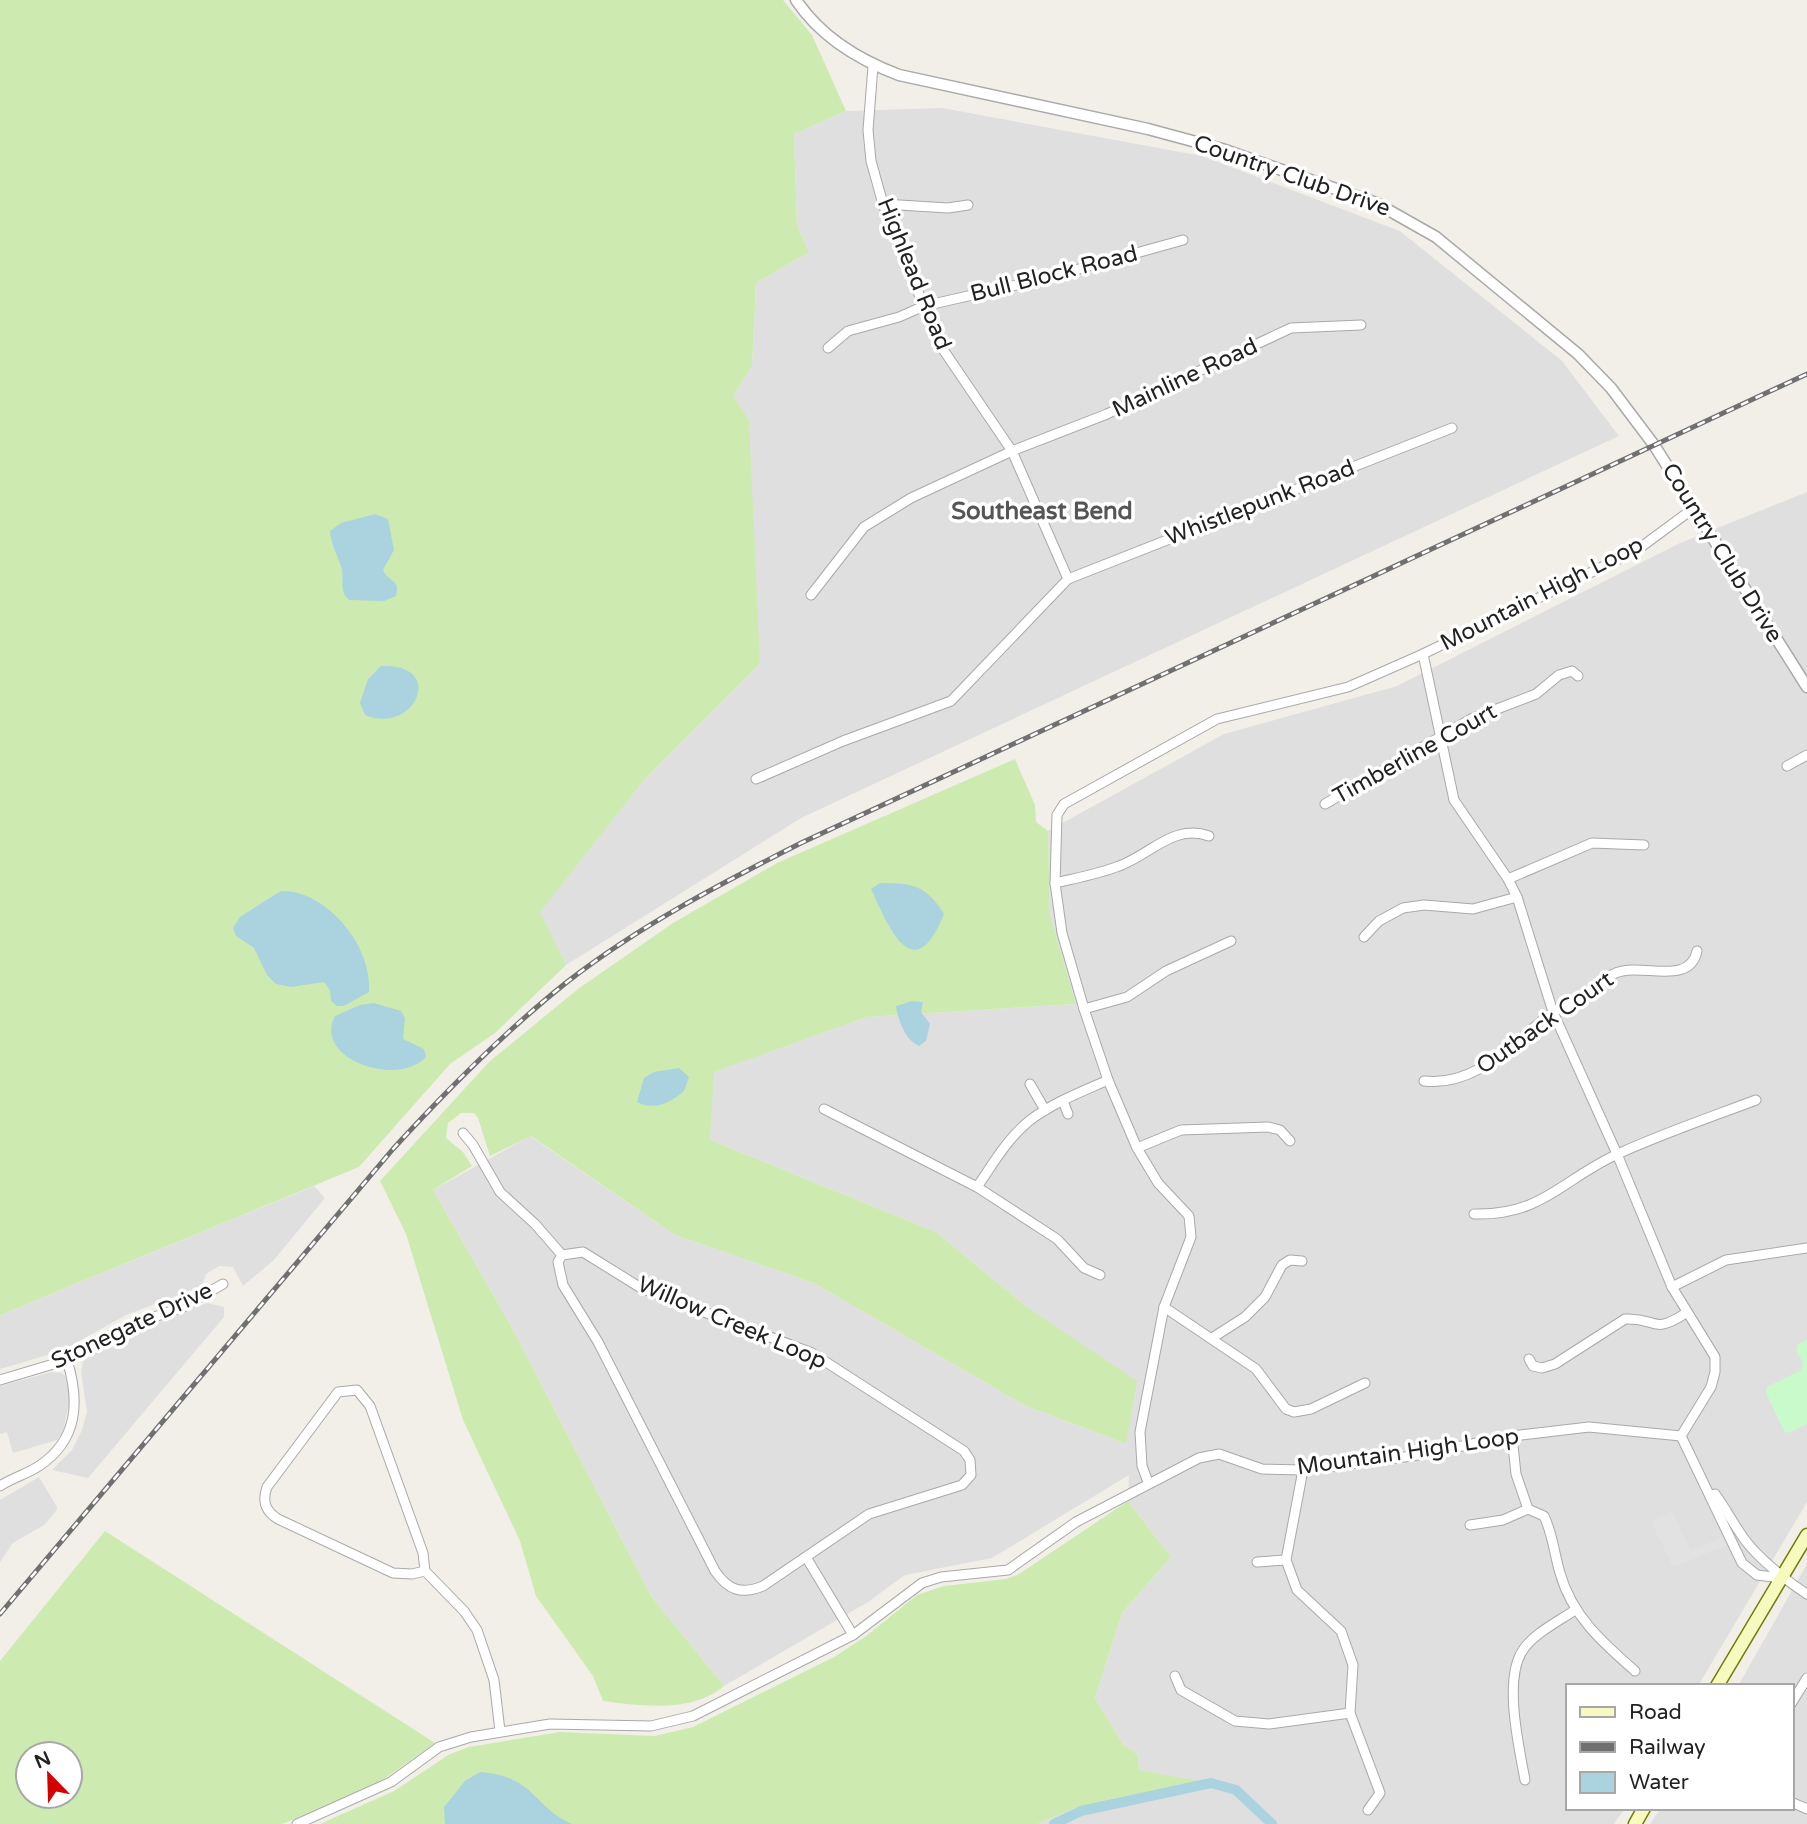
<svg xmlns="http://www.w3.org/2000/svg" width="1807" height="1824" font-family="'Varela Round',sans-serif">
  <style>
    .residential { fill: #e0dfdf }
    .grass { fill: #cdebb0; fill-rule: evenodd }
    .park { fill: #c8facc }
    .parking { fill: #e2e2e2 }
    .water { fill: #aad3df }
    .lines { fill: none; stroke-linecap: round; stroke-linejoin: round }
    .canal { stroke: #aad3df; stroke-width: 10 }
    .minor-casing { stroke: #a9a9a9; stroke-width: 11 }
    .tertiary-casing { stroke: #a9a9a9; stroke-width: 13 }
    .secondary-casing { stroke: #707d05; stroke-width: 15 }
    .minor { stroke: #fff; stroke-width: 9 }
    .tertiary { stroke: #fff; stroke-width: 10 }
    .secondary { stroke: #f7fabf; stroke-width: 12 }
    .rail-casing { stroke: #707070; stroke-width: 5 }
    .rail { stroke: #fff; stroke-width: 2.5; stroke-dasharray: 8; stroke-linecap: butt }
    .labels { text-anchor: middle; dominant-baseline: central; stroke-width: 7; stroke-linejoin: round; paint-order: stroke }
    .street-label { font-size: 23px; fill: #222; stroke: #fff }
    .neighbourhood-label { font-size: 24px; font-weight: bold; fill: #555; stroke: #fff }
  </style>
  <rect width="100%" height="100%" fill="#f2efe9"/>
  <!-- residential -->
  <g class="residential">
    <polygon points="942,108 1202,156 1400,231 1562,361 1619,436 801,818 566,965 539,912 645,779 760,664 733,396 752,366 756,283 809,252 797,226 794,134 846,111"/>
    <polygon points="1807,492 1807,1502 1698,1686 1567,1686 1567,1808 1625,1808 1614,1824 1037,1824 1075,1808 1196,1781 1139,1770 1138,1755 1123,1744 1095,1698 1122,1613 1171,1557 1128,1501 1129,1475 992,1558 905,1575 868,1602 724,1686 651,1596 511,1326 433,1190 530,1136 675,1235 814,1283 1024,1405 1126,1444 1027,1307 936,1232 710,1140 713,1072 867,1017 1076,1004 1050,915 1048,831 1224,734 1397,686 1680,543"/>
    <polygon points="314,1186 325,1198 274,1260 243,1286 233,1267 219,1266 206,1274 202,1286 126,1315 61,1351 0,1369 0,1315"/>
    <polygon points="207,1303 224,1307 224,1317 88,1478 52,1470 72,1450 82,1430 87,1412 81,1371 83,1361 127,1333"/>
    <polygon points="52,1372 62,1373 65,1376 70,1397 63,1432 57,1440 13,1453 7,1432 0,1434 0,1386"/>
    <polygon points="39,1477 57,1507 56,1511 44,1525 13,1543 0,1562 0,1500"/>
    <polygon points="1807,1564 1807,1824 1650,1824 1661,1808 1791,1808 1791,1686 1738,1686"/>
  </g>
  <!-- grass -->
  <g class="grass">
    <polygon points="0,0 783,0 812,35 846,111 794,134 797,226 809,252 756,283 752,366 733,396 749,420 760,664 645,779 540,912 566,965 495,1033 450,1064 359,1167 0,1315"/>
    <path d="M1015,759L1035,805L1036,822L1048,831L1050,915L1076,1004L867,1017L714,1072L710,1140L936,1232L1027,1307L1137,1381L1126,1444L1024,1405L814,1283L675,1235L531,1136L490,1156L478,1118L474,1113H461L448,1123L446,1138L463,1152L472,1166L433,1190L511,1326L651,1596L724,1686C693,1713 641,1706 603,1701L593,1676L536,1596L520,1541L463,1420L406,1234L380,1181L489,1062L578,989L673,923L777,863Z"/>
    <polygon points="1128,1501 1171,1557 1122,1613 1095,1698 1123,1744 1138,1755 1139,1770 1198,1781 1075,1808 1037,1824 320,1824 394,1791 450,1754 469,1747 560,1732 655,1736 693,1727 834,1657 865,1637 917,1595 944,1586 1006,1579 1019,1574"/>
    <path d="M105,1531L435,1743L377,1784L282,1824H0V1661ZM28,1754H70V1796H28Z"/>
  </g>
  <!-- park -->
  <polygon class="park" points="1807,1340 1807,1424 1789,1433 1784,1431 1766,1393 1767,1387 1801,1370 1803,1363 1796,1350 1798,1344"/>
  <!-- parking -->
  <polygon class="parking" points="1672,1511 1691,1551 1722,1537 1727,1545 1673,1567 1651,1522"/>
  <!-- water -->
  <g class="water">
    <path d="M375,514L388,519L394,550L383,570C389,583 401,579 396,596L384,601L349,600C338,590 345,578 341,566C337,554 331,545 330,531L341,523Z"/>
    <path d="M381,666C448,663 414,736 365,715L360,703L368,679Z"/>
    <path d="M880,883C913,883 926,885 944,914C913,991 888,925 871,889Z"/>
    <path d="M281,891C327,890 373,947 369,992L344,1006H337L331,1001L330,990L324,982L291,987L276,984L267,975L254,948L236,936L233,928L240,917Z"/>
    <path d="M912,1001L923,1002L921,1012L930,1024L926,1041L919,1046C905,1040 898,1020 896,1006Z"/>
    <path d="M374,1003L401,1011L405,1018L403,1039L424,1049L426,1057C398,1088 312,1059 335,1016L360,1005Z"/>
    <path d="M679,1068L689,1077L684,1091C670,1103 654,1111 637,1102L644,1078L654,1072Z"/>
    <path d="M480,1772C535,1776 533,1807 572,1824H445L444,1807L465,1781Z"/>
  </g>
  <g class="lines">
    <!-- canal -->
    <polyline class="canal" points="1054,1824 1081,1811 1211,1783 1236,1790 1272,1824"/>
    <!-- minor casing -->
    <g class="minor-casing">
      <g id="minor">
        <polyline points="873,66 868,130 871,161 883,204 938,342 1012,451 1068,579"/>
        <polyline points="883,204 948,208 968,205"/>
        <polyline points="828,348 848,331 899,317 924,306 1043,279 1183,240"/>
        <polyline points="811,595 864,527 911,498 1012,451 1107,414 1291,328 1361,325"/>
        <polyline points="1423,654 1454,800 1508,879 1517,897 1553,1012 1617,1154 1672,1287 1715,1357 1715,1372 1711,1387 1681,1436"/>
        <polyline points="1787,766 1807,755"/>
        <polyline points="756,779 843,741 951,701 1068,579 1452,428"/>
        <polyline points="1325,804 1471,719 1536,694 1559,675 1572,671 1578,676"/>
        <polyline points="1508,879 1592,843 1644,845"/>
        <path d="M1055,883C1076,878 1099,874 1119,866C1150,855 1174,823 1209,836"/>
        <polyline points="1364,937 1379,921 1403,908 1424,905 1473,909 1517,897"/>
        <polyline points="1084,1009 1127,997 1166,971 1231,941"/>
        <path d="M1424,1081C1477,1087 1513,1042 1552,1013C1560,1007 1572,1005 1581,1001C1594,995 1598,985 1609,977C1632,957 1689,990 1697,951"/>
        <polyline points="1030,1084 1045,1110"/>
        <polyline points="1063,1101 1068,1114"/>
        <polyline points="824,1109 977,1187 1057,1239 1084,1268 1100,1275"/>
        <path d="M463,1133L473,1145L500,1192L535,1224L562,1255L558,1262L563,1285L598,1342L715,1571C728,1590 741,1595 763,1586L869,1514L962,1485L971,1475L970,1460L964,1451L812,1353L641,1288L583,1252L562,1255"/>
        <polyline points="1137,1148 1181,1130 1268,1127 1280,1130 1290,1141"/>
        <path d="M977,1187C993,1164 1007,1139 1029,1121C1052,1103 1081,1092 1108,1080"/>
        <path d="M1474,1214C1543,1216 1563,1178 1620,1153C1664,1133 1711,1117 1756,1100"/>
        <polyline points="1672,1287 1726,1260 1807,1248"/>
        <polyline points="1164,1307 1256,1369 1286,1409 1294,1412 1311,1409 1365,1383"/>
        <polyline points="1212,1338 1245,1317 1265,1297 1282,1265 1290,1260 1302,1261"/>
        <path d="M1529,1359L1533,1366L1542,1368L1555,1364L1625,1319C1657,1317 1651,1336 1686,1313"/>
        <polyline points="0,1380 67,1360 125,1327 183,1307 223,1284"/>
        <path d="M1512,1436L1516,1474L1528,1509L1544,1516C1553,1535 1554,1553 1560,1573C1572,1616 1603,1643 1635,1671"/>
        <polyline points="1681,1436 1742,1563 1757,1575 1781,1578"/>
        <polyline points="1303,1470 1286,1560 1297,1590 1341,1631 1353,1665 1350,1713 1380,1793 1368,1810"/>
        <polyline points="1148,1482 1142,1466 1140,1432 1164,1307 1191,1237 1189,1216 1158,1183 1137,1148 1108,1080 1084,1009 1062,933 1055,883 1057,815 1064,804 1217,719 1348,687 1423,654 1637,550 1694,508"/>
        <path d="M0,1486C12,1478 27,1474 39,1466C78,1440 80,1402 67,1360"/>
        <path d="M1715,1494C1726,1509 1734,1525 1745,1540C1758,1558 1788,1582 1807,1594"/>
        <polyline points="1470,1525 1503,1520 1528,1509"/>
        <polyline points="806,1557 853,1635"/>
        <polyline points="1257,1562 1286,1560"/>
        <path d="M425,1571L412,1574L393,1573L278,1519C265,1511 262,1501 267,1487L338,1392L357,1390L370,1406L423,1553L425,1571L464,1611L477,1630L494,1680L500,1731"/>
        <polyline points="1175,1676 1181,1690 1235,1721 1269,1724 1350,1713"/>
        <polyline points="1791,1704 1807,1678"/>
        <path d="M1525,1780C1519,1747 1503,1679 1523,1650C1533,1634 1559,1621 1575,1610"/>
        <polyline points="1791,1802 1807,1809"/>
        <polyline points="297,1824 391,1782 439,1747 471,1737 550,1724 651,1726 693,1716 853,1635 922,1583 941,1577 1008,1570 1076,1522 1199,1458 1219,1454 1262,1469 1303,1470 1412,1456 1512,1436 1589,1427 1681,1436"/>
      </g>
    </g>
    <!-- tertiary casing -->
    <g class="tertiary-casing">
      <path id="tertiary" d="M796,0C820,36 859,60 899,75L1148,129L1222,149L1376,203L1436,237L1578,354L1611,388L1654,445L1807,687"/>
    </g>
    <!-- secondary casing -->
    <g class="secondary-casing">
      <g id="secondary">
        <polyline points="1717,1686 1807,1535"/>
        <polyline points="1635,1824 1644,1808"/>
      </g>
    </g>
    <!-- minor -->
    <use href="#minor" class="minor"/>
    <!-- tertiary -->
    <use href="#tertiary" class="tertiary"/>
    <!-- secondary -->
    <use href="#secondary" class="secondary"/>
    <!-- rail casing -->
    <g class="rail-casing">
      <path id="rail" d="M0,1614L393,1149C448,1089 504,1032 567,982C639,926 720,884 801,843L1807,374"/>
    </g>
    <!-- rail -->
    <use href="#rail" class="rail"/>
  </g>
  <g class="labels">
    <!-- street labels -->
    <g class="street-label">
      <text transform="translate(1292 176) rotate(19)">Country Club Drive</text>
      <text transform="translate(914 274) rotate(68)">Highlead Road</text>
      <text transform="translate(1054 274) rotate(-14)">Bull Block Road</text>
      <text transform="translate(1185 378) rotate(-25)">Mainline Road</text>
      <text transform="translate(1260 503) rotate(-21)">Whistlepunk Road</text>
      <text transform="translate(1722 553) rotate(58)">Country Club Drive</text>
      <text transform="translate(1542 594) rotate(-27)">Mountain High Loop</text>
      <text transform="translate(1415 754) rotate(-29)">Timberline Court</text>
      <text transform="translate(1545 1023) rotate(-35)">Outback Court</text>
      <text transform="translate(732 1323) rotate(23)">Willow Creek Loop</text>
      <text transform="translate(132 1326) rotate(-25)">Stonegate Drive</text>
      <text transform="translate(1408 1452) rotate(-8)">Mountain High Loop</text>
    </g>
    <!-- neighbourhood labels -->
    <g class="neighbourhood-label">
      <text x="1042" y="511">Southeast Bend</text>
    </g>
  </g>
  <!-- legend -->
  <rect x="1566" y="1684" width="228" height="126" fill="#ffffff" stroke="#a7a7a7" stroke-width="2"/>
  <rect x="1580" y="1707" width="35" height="10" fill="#f7fabf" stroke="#a7a7a7" stroke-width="2"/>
  <text x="1629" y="1719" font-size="21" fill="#222222">Road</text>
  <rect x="1580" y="1742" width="35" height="10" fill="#707070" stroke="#a7a7a7" stroke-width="2"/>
  <text x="1629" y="1754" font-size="21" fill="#222222">Railway</text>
  <rect x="1580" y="1772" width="35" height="21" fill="#aad3df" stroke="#a7a7a7" stroke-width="2"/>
  <text x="1629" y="1789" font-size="21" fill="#222222">Water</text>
  <!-- north arrow -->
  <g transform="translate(49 1775) rotate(337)"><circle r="33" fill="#ffffff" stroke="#a7a7a7" stroke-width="2"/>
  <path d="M0-5L12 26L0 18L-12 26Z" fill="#d40000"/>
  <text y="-10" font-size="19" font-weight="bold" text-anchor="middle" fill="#222222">N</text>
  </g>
</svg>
